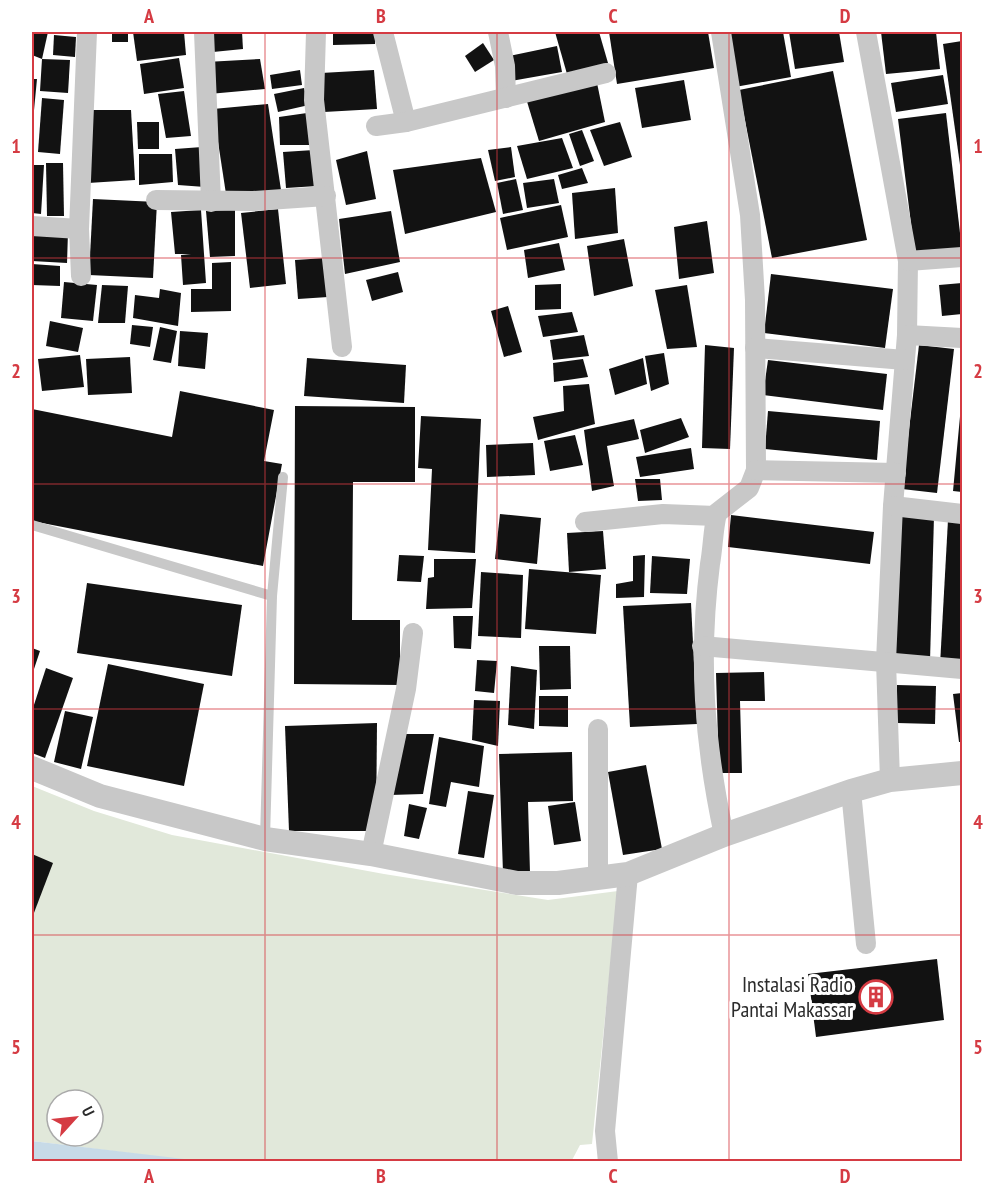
<svg xmlns="http://www.w3.org/2000/svg" width="994" height="1193" font-family="'PT Sans Narrow',sans-serif">
  <style>
    .green { fill: #e1e8da; fill-rule: evenodd }
    .water { fill: #c7dae7 }
    .building { fill: #121212 }
    .lines { fill: none; stroke-linecap: round; stroke-linejoin: round }
    .service { stroke: #c8c8c8; stroke-width: 10 }
    .minor { stroke: #c8c8c8; stroke-width: 20 }
    .tertiary { stroke: #c8c8c8; stroke-width: 24 }
    .grid { fill: none; stroke: #d53b43; stroke-width: 1.5; stroke-opacity: 0.55 }
    .labels { text-anchor: middle; dominant-baseline: central; stroke-width: 6; stroke-linejoin: round; paint-order: stroke }
    .poi-label { font-size: 22px; fill: #2b2b2b; stroke: #fff; text-anchor: end }
    .neatline { fill: none; stroke: #d53b43; stroke-width: 2 }
    .grid-label { font-size: 20px; text-anchor: middle; font-weight: bold; fill: #d53b43 }
  </style>
  <rect width="100%" height="100%" fill="#fff"/>
  <!-- green -->
  <path class="green" d="M32,786L94,811L172,835L384,874L548,900L618,891L592,1144L580,1145L571,1162H201L32,1141ZM57,1100H93V1136H57Z"/>
  <!-- water -->
  <polygon class="water" points="32,1141 201,1161 32,1161"/>
  <!-- building -->
  <g class="building">
    <polygon points="32,32 48,32 42,59 32,55"/>
    <rect x="112" y="32" width="16" height="10"/>
    <polygon points="133,32 184,32 186,55 137,61"/>
    <polygon points="242,32 243,49 213,52 211,34"/>
    <polygon points="333,32 375,32 375,44 333,45"/>
    <polygon points="555,32 599,32 608,63 567,74"/>
    <polygon points="609,32 708,32 714,68 617,84"/>
    <polygon points="725,32 783,32 791,77 735,87"/>
    <polygon points="789,32 839,32 844,62 795,69"/>
    <polygon points="881,32 936,32 940,69 886,74"/>
    <polygon points="54,35 76,37 75,57 53,55"/>
    <polygon points="962,41 962,172 961,172 943,44"/>
    <polygon points="483,43 494,60 475,72 465,56"/>
    <polygon points="557,46 562,72 511,81 505,57"/>
    <polygon points="179,58 184,88 144,94 140,64"/>
    <polygon points="42,59 70,60 68,93 40,91"/>
    <polygon points="260,59 265,89 209,94 206,62"/>
    <polygon points="300,70 302,85 272,89 270,75"/>
    <polygon points="374,70 377,109 324,112 321,73"/>
    <polygon points="833,71 867,240 772,258 739,90"/>
    <polygon points="943,75 948,104 896,112 891,83"/>
    <polygon points="596,78 605,122 539,141 525,95"/>
    <polygon points="32,79 37,79 34,110 32,110"/>
    <polygon points="684,80 691,120 642,128 635,88"/>
    <polygon points="304,88 309,105 278,112 274,94"/>
    <polygon points="184,91 191,136 166,138 158,94"/>
    <polygon points="42,98 64,100 60,154 38,152"/>
    <polygon points="268,104 281,190 226,194 213,109"/>
    <polygon points="84,110 131,110 135,180 88,183"/>
    <polygon points="307,113 311,145 280,145 279,117"/>
    <polygon points="946,113 962,250 915,256 898,119"/>
    <polygon points="137,122 159,122 159,149 138,149"/>
    <polygon points="620,122 632,157 604,166 590,130"/>
    <polygon points="582,130 594,161 580,166 569,134"/>
    <polygon points="562,138 573,168 527,179 517,146"/>
    <polygon points="202,147 205,187 178,185 175,149"/>
    <polygon points="511,147 515,177 495,181 488,150"/>
    <polygon points="314,150 317,186 286,188 283,152"/>
    <polygon points="367,151 376,199 346,205 336,160"/>
    <polygon points="139,154 172,154 173,182 139,185"/>
    <polygon points="481,158 496,212 405,234 393,170"/>
    <polygon points="46,163 63,163 64,216 47,216"/>
    <polygon points="32,165 44,165 41,214 32,213"/>
    <polygon points="582,168 588,183 562,189 558,175"/>
    <polygon points="516,179 523,210 503,214 497,183"/>
    <polygon points="554,179 559,203 527,208 523,183"/>
    <polygon points="615,188 618,233 575,239 572,193"/>
    <polygon points="93,199 157,202 153,278 89,275"/>
    <polygon points="561,205 568,237 507,250 500,218"/>
    <polygon points="278,209 286,284 250,288 241,213"/>
    <polygon points="201,210 206,283 183,285 181,255 191,254 175,254 171,212"/>
    <polygon points="235,210 235,256 210,257 206,211"/>
    <polygon points="391,211 400,262 345,274 339,219"/>
    <polygon points="707,221 714,273 679,279 674,227"/>
    <polygon points="32,229 68,231 67,263 32,261"/>
    <polygon points="624,239 633,286 594,296 587,246"/>
    <polygon points="559,243 565,270 528,278 524,250"/>
    <polygon points="326,258 328,297 298,299 295,260"/>
    <polygon points="231,262 231,311 191,312 191,289 212,289 212,263"/>
    <polygon points="32,264 60,266 60,286 32,285"/>
    <polygon points="398,272 403,292 372,301 366,280"/>
    <polygon points="771,274 893,289 885,348 764,333"/>
    <polygon points="64,282 97,285 93,321 61,318"/>
    <polygon points="962,283 962,314 942,316 939,285"/>
    <polygon points="561,284 561,309 535,310 535,285"/>
    <polygon points="102,285 128,286 125,323 98,323"/>
    <polygon points="687,285 697,347 667,349 655,290"/>
    <polygon points="160,289 181,293 178,326 133,318 135,295 159,298"/>
    <polygon points="508,306 522,352 504,357 491,311"/>
    <polygon points="572,312 578,332 543,337 538,316"/>
    <polygon points="50,321 83,328 78,352 46,346"/>
    <polygon points="132,325 153,327 150,347 130,344"/>
    <polygon points="160,327 177,331 171,363 153,360"/>
    <polygon points="180,331 208,333 205,369 178,366"/>
    <polygon points="584,335 589,356 553,360 550,340"/>
    <polygon points="705,345 734,348 730,449 702,448"/>
    <polygon points="919,345 954,349 937,493 902,489"/>
    <polygon points="664,353 669,384 651,391 645,356"/>
    <polygon points="80,355 84,387 42,391 38,359"/>
    <polygon points="130,357 132,393 88,395 86,359"/>
    <polygon points="307,358 406,365 404,403 304,396"/>
    <polygon points="643,358 647,384 615,395 609,369"/>
    <polygon points="583,359 588,377 554,382 553,363"/>
    <polygon points="768,360 887,374 883,410 763,395"/>
    <polygon points="589,384 595,424 538,440 533,417 564,411 563,386"/>
    <polygon points="180,391 274,410 264,461 282,464 263,566 32,521 32,409 172,437"/>
    <polygon points="295,406 415,407 415,482 353,482 352,620 400,620 400,685 294,684"/>
    <polygon points="961,406 962,406 962,492 953,491"/>
    <polygon points="768,411 880,421 877,460 765,449"/>
    <polygon points="421,416 481,419 475,553 428,550 432,469 418,468"/>
    <polygon points="681,418 689,437 645,453 640,430"/>
    <polygon points="634,419 639,439 607,446 614,486 592,491 584,430"/>
    <polygon points="575,435 583,465 550,471 544,441"/>
    <polygon points="533,443 535,475 487,477 486,445"/>
    <polygon points="691,448 694,469 640,477 636,457"/>
    <polygon points="635,479 660,479 662,500 638,501"/>
    <polygon points="500,514 541,518 537,564 495,559"/>
    <polygon points="898,514 934,516 930,661 895,659"/>
    <polygon points="731,515 874,532 870,564 728,547"/>
    <polygon points="948,520 962,521 962,666 940,665"/>
    <polygon points="603,531 606,569 569,572 567,533"/>
    <polygon points="399,555 424,556 421,582 397,581"/>
    <polygon points="645,555 644,597 616,598 616,584 633,581 633,556"/>
    <polygon points="652,556 690,559 687,594 650,593"/>
    <polygon points="434,559 476,559 472,608 426,609 428,578 434,577"/>
    <polygon points="529,569 601,575 596,634 525,629"/>
    <polygon points="481,572 523,575 521,638 478,636"/>
    <polygon points="87,583 242,605 232,676 77,653"/>
    <polygon points="691,603 697,724 630,727 623,606"/>
    <polygon points="453,616 473,616 471,649 454,648"/>
    <polygon points="539,646 570,646 571,689 540,690"/>
    <polygon points="32,648 40,651 32,675"/>
    <polygon points="477,660 497,661 494,693 475,691"/>
    <polygon points="108,664 204,684 184,786 87,766"/>
    <polygon points="511,666 537,670 534,729 508,725"/>
    <polygon points="46,668 73,678 45,758 32,753 32,711"/>
    <polygon points="764,672 765,701 740,701 742,773 719,773 716,673"/>
    <polygon points="897,685 936,686 935,724 897,723"/>
    <polygon points="962,693 962,742 959,742 953,694"/>
    <polygon points="539,696 568,696 568,727 539,726"/>
    <polygon points="474,700 500,701 498,746 472,740"/>
    <polygon points="65,711 93,717 81,769 54,762"/>
    <polygon points="377,723 376,831 289,831 285,726"/>
    <polygon points="399,734 434,734 423,794 390,795"/>
    <polygon points="439,737 484,746 479,787 451,782 446,807 429,804"/>
    <polygon points="572,752 573,801 528,802 530,873 503,873 499,754"/>
    <polygon points="646,765 662,849 623,855 608,772"/>
    <polygon points="468,791 494,795 484,858 458,854"/>
    <polygon points="575,802 581,841 554,845 548,806"/>
    <polygon points="409,804 427,808 419,839 404,836"/>
    <polygon points="32,854 53,863 32,918"/>
    <polygon points="937,959 944,1020 816,1037 808,974"/>
  </g>
  <g class="lines">
    <!-- service -->
    <g class="service">
      <polyline points="32,525 272,596"/>
      <polyline points="265,838 272,596 283,477"/>
    </g>
    <!-- minor -->
    <g class="minor">
      <polyline points="204,32 211,202"/>
      <polyline points="316,32 314,100 342,347"/>
      <polyline points="383,32 406,122"/>
      <polyline points="498,32 505,66 506,98"/>
      <path d="M721,32L750,215L755,300L756,470L749,488L717,513C713,530 713,547 710,564C698,658 704,742 724,835"/>
      <polyline points="866,32 908,261 907,335 893,506 886,661 890,780"/>
      <polyline points="376,126 406,122 606,73"/>
      <polyline points="156,200 253,201 326,196"/>
      <polyline points="32,226 79,229"/>
      <polyline points="908,261 962,257"/>
      <polyline points="81,276 79,229 87,32"/>
      <polyline points="907,335 962,338"/>
      <polyline points="755,348 905,360"/>
      <polyline points="756,470 896,473"/>
      <polyline points="893,506 962,514"/>
      <polyline points="585,522 663,514 716,516"/>
      <polyline points="702,646 962,669"/>
      <polyline points="598,729 598,878"/>
      <polyline points="851,791 866,944"/>
      <polyline points="371,854 406,689 413,633"/>
      <polyline points="608,1162 605,1131 628,874"/>
    </g>
    <!-- tertiary -->
    <polyline class="tertiary" points="32,768 100,796 265,839 371,854 517,883 558,883 628,874 724,835 851,791 890,780 962,773"/>
  </g>
  <!-- grid -->
  <path class="grid" d="M265,32V1162M497,32V1162M729,32V1162M32,258H962M32,484H962M32,709H962M32,935H962"/>
  <!-- icons -->
  <defs>
    <g id="building-ring" transform="scale(1.725)"><circle r="9.5" fill="#fff" stroke="#d53b43" stroke-width="1.5"/><path d="M-4-6H4V6H1V3H-1V6H-4ZM-2.5-4.3h1.7v1.8h-1.7ZM.8-4.3h1.7v1.8H.8ZM-2.5-1h1.7V.8h-1.7ZM.8-1h1.7V.8H.8Z" fill="#d53b43"/></g>
  </defs>
  <g fill-rule="evenodd">
    <use href="#building-ring" x="876" y="997"/>
  </g>
  <g class="labels">
    <!-- poi labels -->
    <g class="poi-label">
      <text x="853" y="984">Instalasi Radio<tspan x="853" dy="25">Pantai Makassar</tspan></text>
    </g>
  </g>
  <!-- border -->
  <rect width="994" height="1193" fill="none" stroke="#ffffff" stroke-width="66"/>
  <!-- north arrow -->
  <g transform="translate(75 1118) rotate(63)"><circle r="28" fill="#ffffff" stroke="#aaaaaa" stroke-width="1.5"/>
  <path d="M0-4.5L10 22L0 15L-10 22Z" fill="#d53b43"/>
  <text y="-9" font-size="16" font-weight="bold" text-anchor="middle" fill="#2b2b2b">U</text>
  </g>
  <rect x="33" y="33" width="928" height="1127" class="neatline"/>
  <g class="grid-label">
    <text x="149" y="23">A</text>
    <text x="381" y="23">B</text>
    <text x="613" y="23">C</text>
    <text x="845" y="23">D</text>
    <text x="16" y="153">1</text>
    <text x="978" y="153">1</text>
    <text x="16" y="378">2</text>
    <text x="978" y="378">2</text>
    <text x="16" y="603">3</text>
    <text x="978" y="603">3</text>
    <text x="16" y="829">4</text>
    <text x="978" y="829">4</text>
    <text x="16" y="1054">5</text>
    <text x="978" y="1054">5</text>
    <text x="149" y="1183">A</text>
    <text x="381" y="1183">B</text>
    <text x="613" y="1183">C</text>
    <text x="845" y="1183">D</text>
  </g>
</svg>
